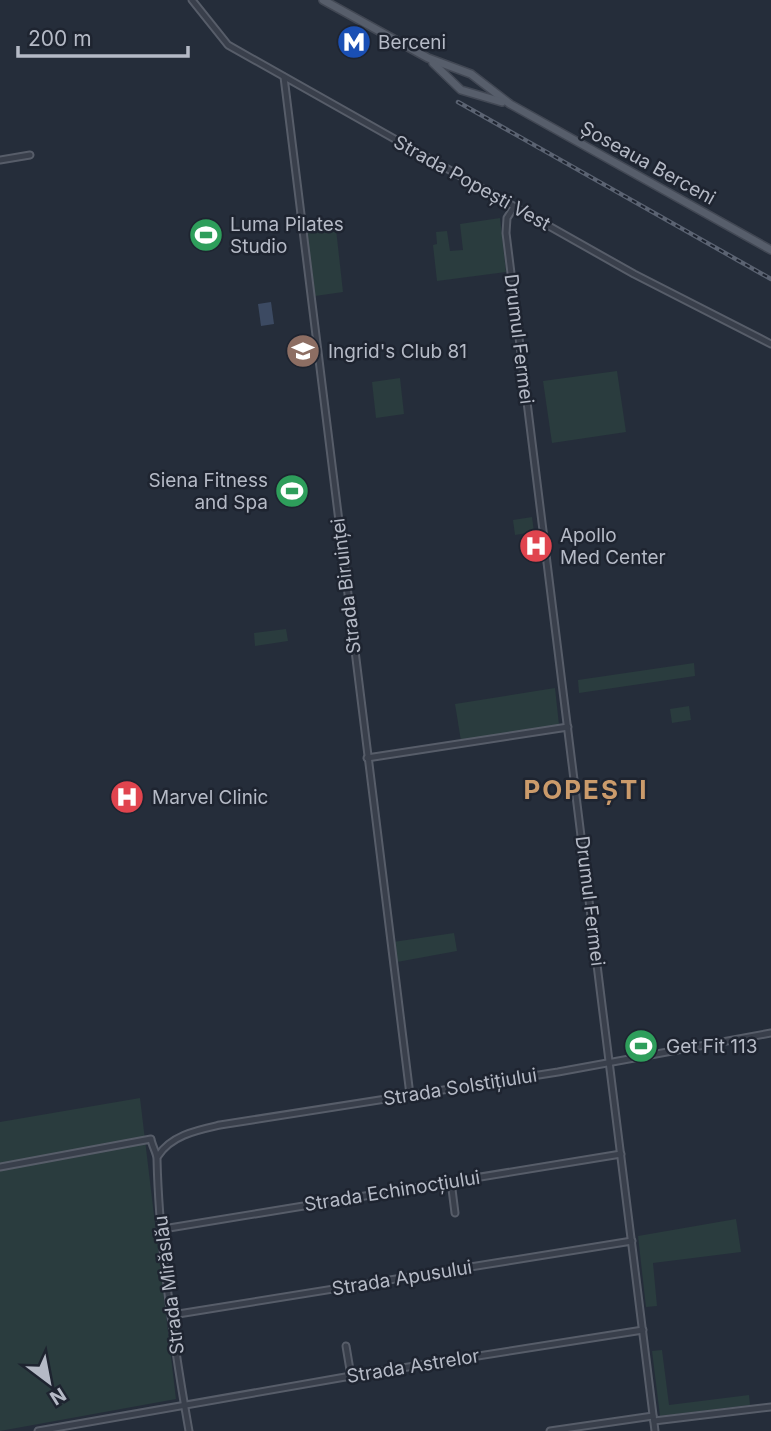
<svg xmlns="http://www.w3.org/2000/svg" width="771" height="1431" font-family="Inter,sans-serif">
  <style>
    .green { fill: #2a3c3e }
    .water { fill: #3c4a62 }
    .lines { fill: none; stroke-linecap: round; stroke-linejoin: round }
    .minor-casing { stroke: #575d69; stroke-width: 9 }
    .major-casing { stroke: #424854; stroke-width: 10 }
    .minor { stroke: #393f4b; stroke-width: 5 }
    .major { stroke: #575e6b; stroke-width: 7 }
    .rail-casing { stroke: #5b6372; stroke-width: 4.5 }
    .rail { stroke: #1e2430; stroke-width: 2; stroke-dasharray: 5; stroke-linecap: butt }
    .labels { text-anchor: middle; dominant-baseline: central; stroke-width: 5; stroke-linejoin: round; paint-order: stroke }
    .poi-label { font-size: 19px; fill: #b5bac6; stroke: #1e2430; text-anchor: start }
    .street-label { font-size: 19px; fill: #b5bac6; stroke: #1e2430 }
    .district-label { font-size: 26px; font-weight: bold; letter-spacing: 2px; fill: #cb9b6b; stroke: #1e2430 }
  </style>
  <rect width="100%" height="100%" fill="#252d3a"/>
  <!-- green -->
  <g class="green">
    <polygon points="500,218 506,272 437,281 433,245 437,244 436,232 447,231 450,251 463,250 460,224"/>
    <polygon points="336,229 343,292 315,296 307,232"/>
    <polygon points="617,371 626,432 552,443 543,381"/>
    <polygon points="400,378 404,414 376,418 372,382"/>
    <polygon points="532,517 534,532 515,535 513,520"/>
    <polygon points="286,629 288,641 255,646 254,633"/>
    <polygon points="694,663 695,676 579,693 578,680"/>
    <polygon points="555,688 559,725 461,741 455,704"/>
    <polygon points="689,706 691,720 672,723 670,709"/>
    <polygon points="454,933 457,951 397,962 393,942"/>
    <polygon points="140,1098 176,1399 0,1431 0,1122"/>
    <polygon points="736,1219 741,1252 653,1263 657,1306 646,1307 638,1236"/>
    <polygon points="662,1350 669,1405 749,1395 750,1405 660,1416 652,1351"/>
  </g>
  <!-- water -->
  <polygon class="water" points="271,302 274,324 261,326 258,304"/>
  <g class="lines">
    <!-- minor casing -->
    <g class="minor-casing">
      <g id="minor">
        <polyline points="192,0 228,45 634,274 771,344"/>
        <polyline points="284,77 410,1095"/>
        <polyline points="0,160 30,155"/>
        <polyline points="514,207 507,218 506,233 655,1431"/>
        <polyline points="367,758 568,727"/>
        <path d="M158,1156C171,1135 198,1130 220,1125L558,1072L771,1033"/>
        <path d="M0,1167L151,1139C152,1146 157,1153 157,1159C159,1245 174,1346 189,1431"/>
        <polyline points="451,1181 455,1213"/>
        <polyline points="163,1229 621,1154"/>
        <polyline points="172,1315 632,1241"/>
        <polyline points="346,1346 351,1376"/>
        <polyline points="654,1421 771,1407"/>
        <polyline points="38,1431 351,1376 643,1330"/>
        <polyline points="550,1431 653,1416"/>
      </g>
    </g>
    <!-- major casing -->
    <g class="major-casing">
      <g id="major">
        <polyline points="323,0 428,58 471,74 510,104 771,250"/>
        <polyline points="433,63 461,90 502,102"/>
      </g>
    </g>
    <!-- minor -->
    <use href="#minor" class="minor"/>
    <!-- major -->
    <use href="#major" class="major"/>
    <!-- rail casing -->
    <g class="rail-casing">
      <polyline id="rail" points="458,102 771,279"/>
    </g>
    <!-- rail -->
    <use href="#rail" class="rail"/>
  </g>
  <!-- icons -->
  <defs>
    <g id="metro-disc" transform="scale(1.75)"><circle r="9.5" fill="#1a4fb4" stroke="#1e2430"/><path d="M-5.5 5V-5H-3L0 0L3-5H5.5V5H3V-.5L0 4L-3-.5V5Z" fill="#fff"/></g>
    <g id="stadium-disc" transform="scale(1.75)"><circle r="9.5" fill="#2e9e5b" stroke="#1e2430"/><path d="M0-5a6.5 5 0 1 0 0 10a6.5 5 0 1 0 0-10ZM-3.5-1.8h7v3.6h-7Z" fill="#fff"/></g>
    <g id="school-disc" transform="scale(1.75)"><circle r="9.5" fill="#8d6e63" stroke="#1e2430"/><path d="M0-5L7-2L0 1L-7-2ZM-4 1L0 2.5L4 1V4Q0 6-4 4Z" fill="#fff"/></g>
    <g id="hospital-disc" transform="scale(1.75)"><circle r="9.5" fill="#e0444e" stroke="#1e2430"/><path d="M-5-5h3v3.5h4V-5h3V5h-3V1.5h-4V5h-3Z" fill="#fff"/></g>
  </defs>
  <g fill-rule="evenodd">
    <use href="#metro-disc" x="354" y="42"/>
    <use href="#stadium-disc" x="206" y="235"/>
    <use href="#school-disc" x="303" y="351"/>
    <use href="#stadium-disc" x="292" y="491"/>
    <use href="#hospital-disc" x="536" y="546"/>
    <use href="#hospital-disc" x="127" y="797"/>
    <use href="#stadium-disc" x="641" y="1046"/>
  </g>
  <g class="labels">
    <!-- poi labels -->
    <g class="poi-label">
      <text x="378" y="42">Berceni</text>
      <text x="230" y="224">Luma Pilates<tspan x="230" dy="22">Studio</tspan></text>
      <text x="328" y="351">Ingrid's Club 81</text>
      <text x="268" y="480" text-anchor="end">Siena Fitness<tspan x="268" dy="22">and Spa</tspan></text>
      <text x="560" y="535">Apollo<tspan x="560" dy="22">Med Center</tspan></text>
      <text x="152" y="797">Marvel Clinic</text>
      <text x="666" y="1046">Get Fit 113</text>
    </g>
    <!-- street labels -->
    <g class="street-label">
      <text transform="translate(648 163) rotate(29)">Șoseaua Berceni</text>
      <text transform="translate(472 183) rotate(29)">Strada Popești Vest</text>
      <text transform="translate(519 339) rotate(83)">Drumul Fermei</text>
      <text transform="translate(346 586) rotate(-97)">Strada Biruinței</text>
      <text transform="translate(590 901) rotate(83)">Drumul Fermei</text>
      <text transform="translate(460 1087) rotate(-9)">Strada Solstițiului</text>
      <text transform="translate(392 1191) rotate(-9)">Strada Echinocțiului</text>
      <text transform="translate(402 1278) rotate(-9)">Strada Apusului</text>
      <text transform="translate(169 1285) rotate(-97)">Strada Mirăslău</text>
      <text transform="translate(413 1366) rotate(-9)">Strada Astrelor</text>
    </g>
    <!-- district labels -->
    <g class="district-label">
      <text x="586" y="789">POPEȘTI</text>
    </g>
  </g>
  <!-- north arrow -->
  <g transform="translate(49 1382) rotate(148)" stroke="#1e2430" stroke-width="5" paint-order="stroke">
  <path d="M0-5L12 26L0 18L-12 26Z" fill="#b5bac6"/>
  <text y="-10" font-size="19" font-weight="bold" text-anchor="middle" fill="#b5bac6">N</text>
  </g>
  <!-- scale -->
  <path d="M18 46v10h170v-10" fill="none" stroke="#b5bac6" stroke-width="3.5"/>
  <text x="28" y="46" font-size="21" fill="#b5bac6" stroke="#1e2430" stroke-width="5" paint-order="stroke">200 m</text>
</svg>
